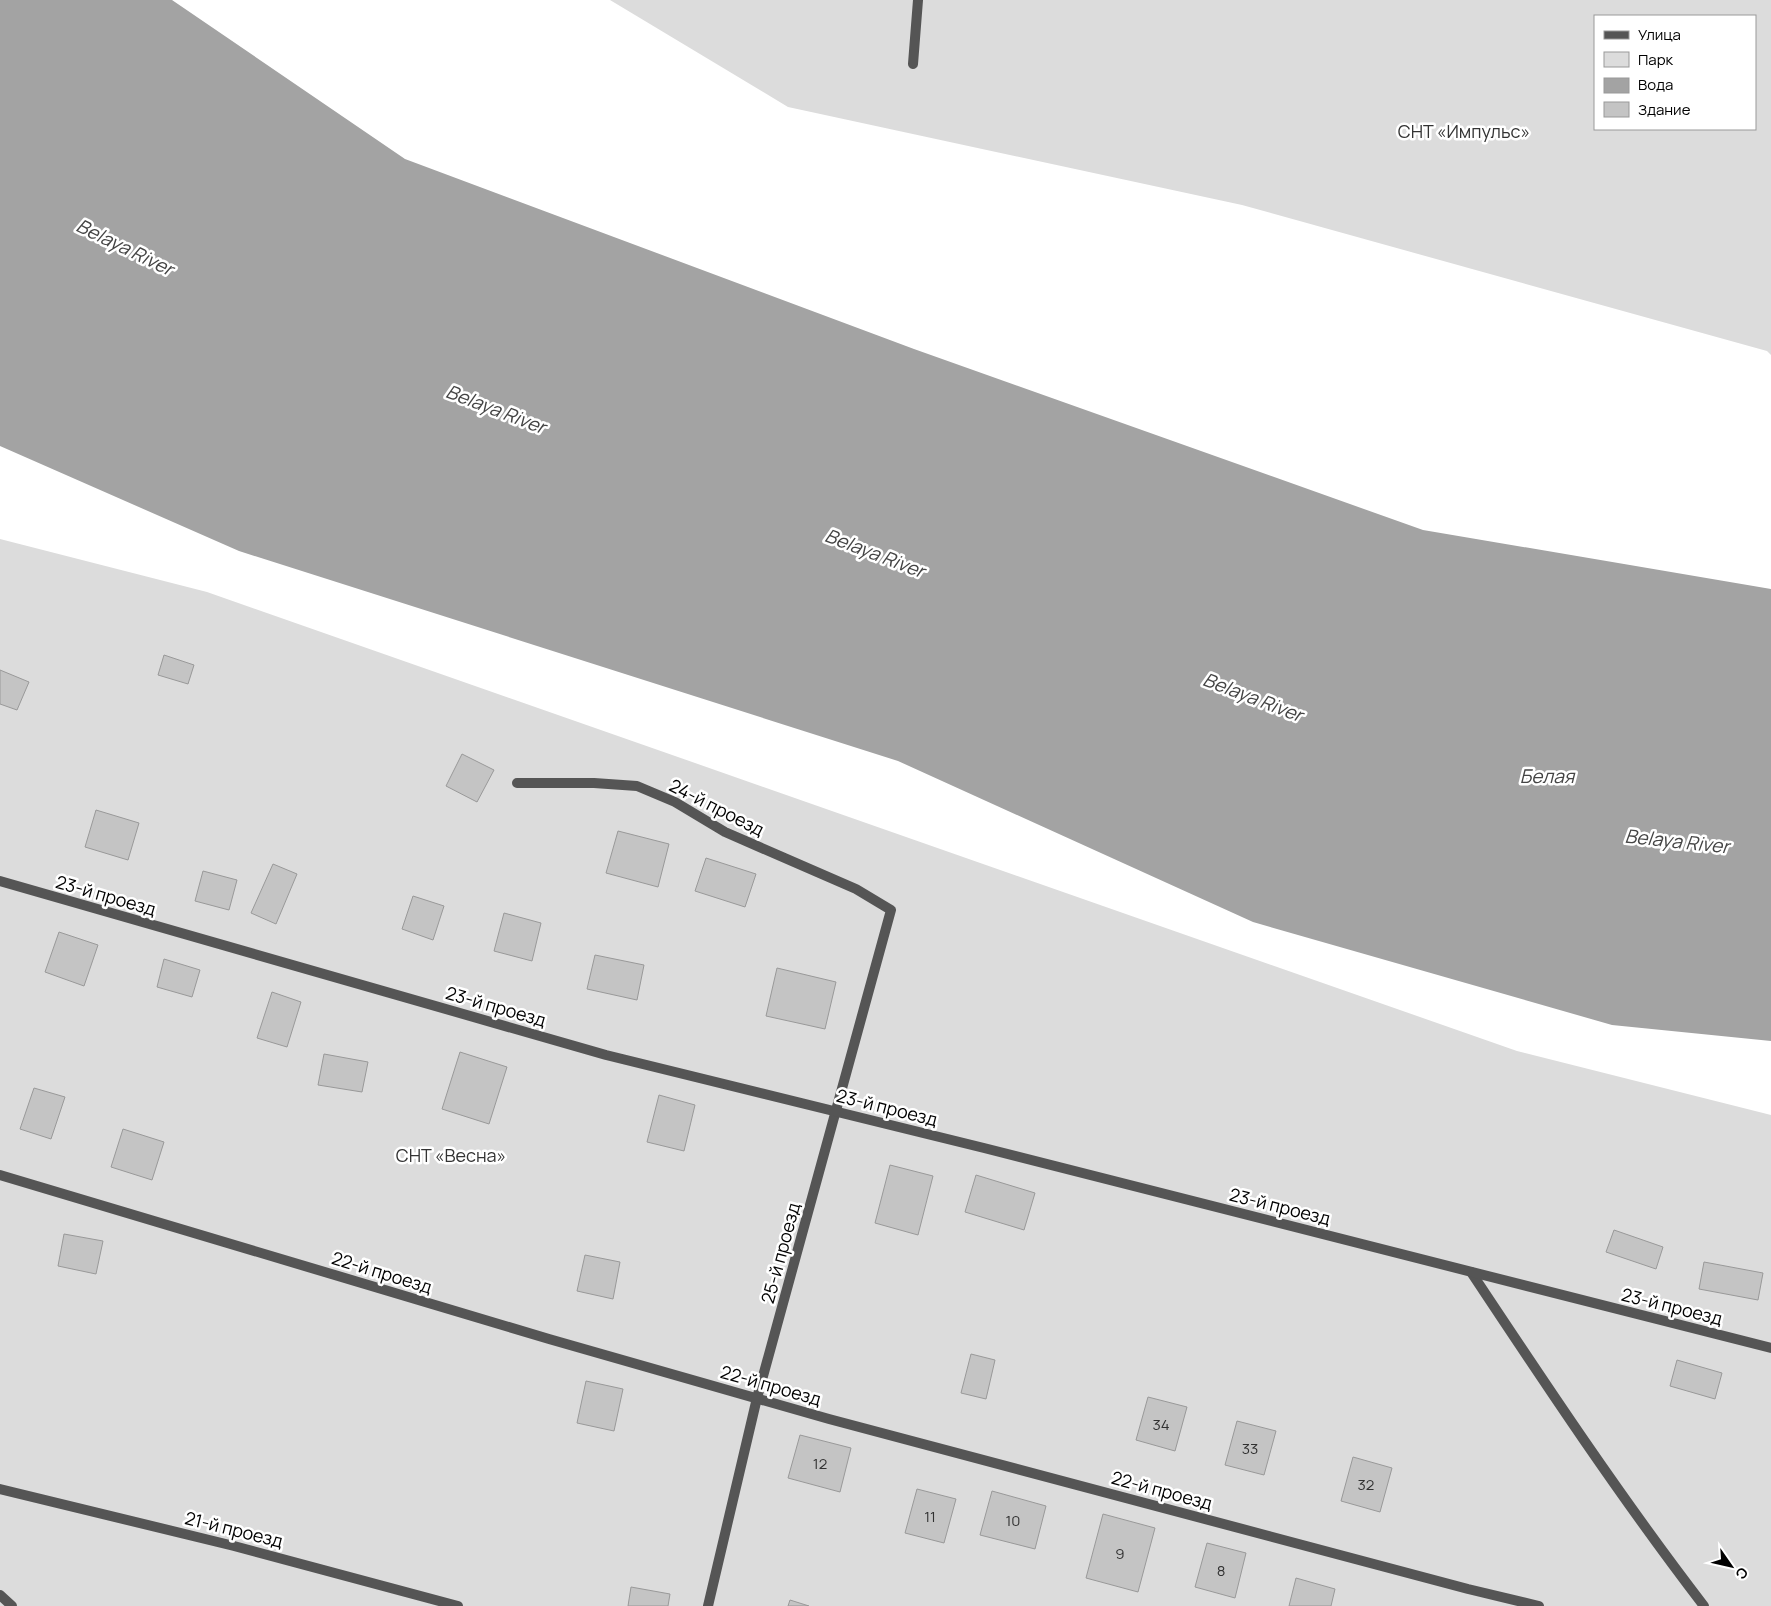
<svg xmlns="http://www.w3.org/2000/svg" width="1771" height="1606" font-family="Manrope,sans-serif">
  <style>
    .green { fill: #dcdcdc; fill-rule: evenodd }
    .water { fill: #a3a3a3 }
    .building { fill: #c4c4c4; stroke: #999 }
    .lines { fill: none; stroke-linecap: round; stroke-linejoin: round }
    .lane { stroke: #555; stroke-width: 10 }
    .street { stroke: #555; stroke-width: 10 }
    .labels { text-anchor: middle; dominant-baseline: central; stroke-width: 5; stroke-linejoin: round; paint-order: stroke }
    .number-label { font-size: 15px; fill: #313131 }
    .park-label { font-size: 18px; fill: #333; stroke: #fff }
    .street-label { font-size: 18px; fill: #000; stroke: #fff }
    .water-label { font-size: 19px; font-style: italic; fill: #444; stroke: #fff }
  </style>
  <rect width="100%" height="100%" fill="#fff"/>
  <!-- green -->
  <g class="green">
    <path d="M610,0H1771V355L1767,351L1242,205L788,107ZM1595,16H1755V129H1595Z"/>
    <polygon points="0,539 207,592 1517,1051 1771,1115 1771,1606 0,1606"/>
  </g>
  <!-- water -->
  <polygon class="water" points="0,0 172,0 405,159 914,349 1423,530 1771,589 1771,1041 1612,1025 1253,922 898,761 239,551 0,446"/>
  <!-- building -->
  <g class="building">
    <polygon points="164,655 194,665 188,684 158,675"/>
    <polygon points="0,670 29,682 17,710 0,704"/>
    <polygon points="462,754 494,770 477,802 446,786"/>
    <polygon points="96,810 139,823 128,860 85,847"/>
    <polygon points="618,831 669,844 658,887 606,873"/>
    <polygon points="706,858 756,874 745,907 695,891"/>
    <polygon points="273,864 297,874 276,924 251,913"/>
    <polygon points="203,871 237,880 229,910 195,901"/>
    <polygon points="413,896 444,906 433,940 402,929"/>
    <polygon points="504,913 541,923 532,961 494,951"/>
    <polygon points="59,932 98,945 84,986 45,972"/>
    <polygon points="595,955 644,965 637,1000 587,989"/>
    <polygon points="164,959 200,970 192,997 157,987"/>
    <polygon points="777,968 836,982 825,1029 766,1016"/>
    <polygon points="272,992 301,1002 287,1047 257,1038"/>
    <polygon points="460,1052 507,1067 489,1124 442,1109"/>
    <polygon points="324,1054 368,1062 362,1092 318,1085"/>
    <polygon points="34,1088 65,1097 51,1139 20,1129"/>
    <polygon points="659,1095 695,1105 684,1151 647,1142"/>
    <polygon points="123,1129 164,1142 152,1180 111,1167"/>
    <polygon points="890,1165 933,1176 918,1235 875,1223"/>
    <polygon points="976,1175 1035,1193 1024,1230 965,1212"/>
    <polygon points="1614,1230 1663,1247 1656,1269 1606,1252"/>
    <polygon points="64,1234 103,1241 96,1274 58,1266"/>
    <polygon points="585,1255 620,1262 613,1299 577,1291"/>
    <polygon points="1704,1262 1763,1273 1758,1300 1699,1289"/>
    <polygon points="971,1354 995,1360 986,1399 961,1393"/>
    <polygon points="1677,1360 1722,1373 1715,1399 1670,1386"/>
    <polygon points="586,1381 623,1389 614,1431 577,1423"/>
    <polygon points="1148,1397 1187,1407 1175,1451 1136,1440"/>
    <polygon points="1237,1421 1276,1431 1264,1475 1225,1465"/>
    <polygon points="800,1435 851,1448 840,1492 788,1478"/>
    <polygon points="1353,1457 1392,1468 1380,1512 1341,1501"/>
    <polygon points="917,1489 956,1499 944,1543 905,1533"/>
    <polygon points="992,1491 1046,1506 1035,1549 980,1535"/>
    <polygon points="1103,1514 1155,1528 1138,1592 1086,1578"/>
    <polygon points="1207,1543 1246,1553 1235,1598 1195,1587"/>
    <polygon points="1296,1578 1335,1589 1331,1606 1289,1606"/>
    <polygon points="631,1587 670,1594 668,1606 628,1606"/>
    <polygon points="790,1600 809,1606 788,1606"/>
  </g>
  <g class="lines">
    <!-- lane -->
    <g class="lane">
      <polyline points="913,64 918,0"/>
      <path d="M1471,1272C1546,1385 1621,1498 1704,1606"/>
    </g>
    <!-- street -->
    <g class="street">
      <polyline points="517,783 594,783 637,786 675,802 725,832 856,889 891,910 757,1398 708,1606"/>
      <polyline points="0,881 606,1055 984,1148 1771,1348"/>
      <polyline points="0,1175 549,1339 829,1419 1468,1589 1539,1606"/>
      <polyline points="0,1489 234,1546 458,1606"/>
      <polyline points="0,1595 12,1606"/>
    </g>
  </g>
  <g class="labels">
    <!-- number labels -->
    <g class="number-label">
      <text x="1161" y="1424">34</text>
      <text x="1250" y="1448">33</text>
      <text x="820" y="1463">12</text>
      <text x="1366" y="1484">32</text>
      <text x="930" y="1516">11</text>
      <text x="1013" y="1520">10</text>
      <text x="1120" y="1553">9</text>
      <text x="1221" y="1570">8</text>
    </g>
    <!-- park labels -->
    <g class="park-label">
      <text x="1464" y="131">СНТ «Импульс»</text>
      <text x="451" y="1155">СНТ «Весна»</text>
    </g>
    <!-- street labels -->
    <g class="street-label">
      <text transform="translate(717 807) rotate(27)">24-й проезд</text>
      <text transform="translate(106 895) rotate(16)">23-й проезд</text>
      <text transform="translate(496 1006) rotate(16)">23-й проезд</text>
      <text transform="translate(887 1107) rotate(14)">23-й проезд</text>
      <text transform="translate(1280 1206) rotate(14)">23-й проезд</text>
      <text transform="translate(780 1253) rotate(-75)">25-й проезд</text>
      <text transform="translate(382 1272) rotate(17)">22-й проезд</text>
      <text transform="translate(1672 1306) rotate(14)">23-й проезд</text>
      <text transform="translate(771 1385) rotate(16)">22-й проезд</text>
      <text transform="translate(1162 1490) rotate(15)">22-й проезд</text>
      <text transform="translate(234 1529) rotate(14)">21-й проезд</text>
    </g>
    <!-- water labels -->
    <g class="water-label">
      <text transform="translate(125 247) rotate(26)">Belaya River</text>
      <text transform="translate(496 409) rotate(21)">Belaya River</text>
      <text transform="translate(875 553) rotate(21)">Belaya River</text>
      <text transform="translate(1253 697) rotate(21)">Belaya River</text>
      <text x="1547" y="776">Белая</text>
      <text transform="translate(1677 841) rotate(6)">Belaya River</text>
    </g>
  </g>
  <!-- legend -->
  <rect x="1594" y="15" width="162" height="115" fill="#ffffff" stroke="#999999"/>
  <rect x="1604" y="31" width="25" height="8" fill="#555555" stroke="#999999"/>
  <text x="1638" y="40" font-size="15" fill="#000000">Улица</text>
  <rect x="1604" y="52" width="25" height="15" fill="#dcdcdc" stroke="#999999"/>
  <text x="1638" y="65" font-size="15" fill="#000000">Парк</text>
  <rect x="1604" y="78" width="25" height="15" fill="#a3a3a3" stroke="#999999"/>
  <text x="1638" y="90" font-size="15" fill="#000000">Вода</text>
  <rect x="1604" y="102" width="25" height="15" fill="#c4c4c4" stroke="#999999"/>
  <text x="1638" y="115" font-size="15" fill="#000000">Здание</text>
  <!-- north arrow -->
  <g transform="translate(1731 1566) rotate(124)" stroke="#ffffff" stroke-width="4" paint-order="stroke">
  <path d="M0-4L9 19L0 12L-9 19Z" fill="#000000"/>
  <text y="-8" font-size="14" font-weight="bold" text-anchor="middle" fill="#000000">С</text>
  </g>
</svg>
